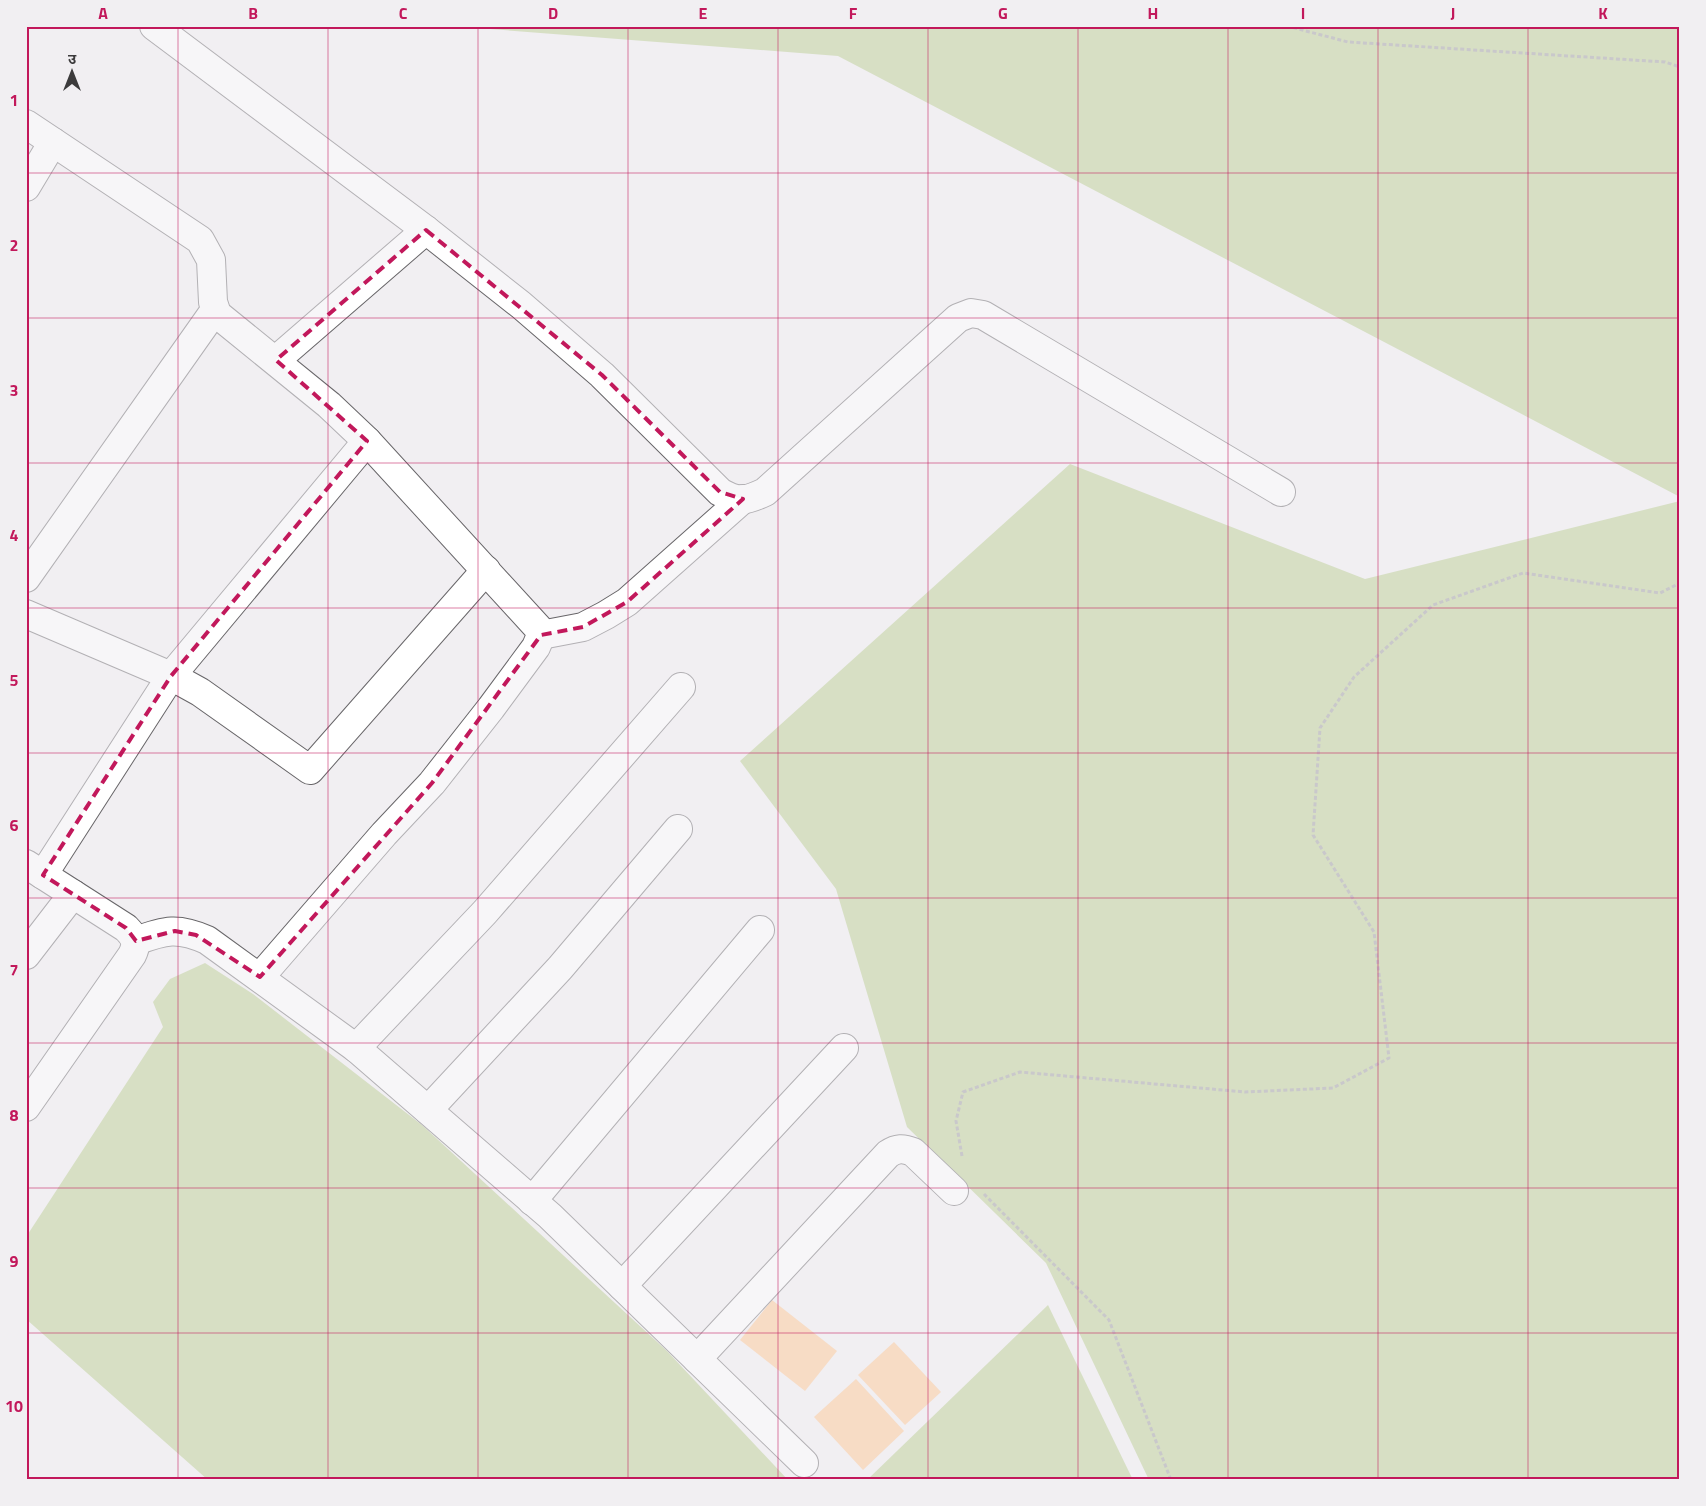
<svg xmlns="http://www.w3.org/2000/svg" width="1706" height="1506" font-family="'Titillium Web','Noto Sans Devanagari',sans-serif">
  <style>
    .green { fill: #b8cc8d }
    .building { fill: #fec58f }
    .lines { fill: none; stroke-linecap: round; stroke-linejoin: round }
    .street-casing { stroke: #686669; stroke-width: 30 }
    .path { stroke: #9a999b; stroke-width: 3; stroke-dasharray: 4 2.5; stroke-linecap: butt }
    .street { stroke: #fff; stroke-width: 28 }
    .marked { fill: none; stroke: #c2185b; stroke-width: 4; stroke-dasharray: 10 6; stroke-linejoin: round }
    .grid { fill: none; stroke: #c2185b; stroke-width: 1; stroke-opacity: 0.55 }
    .neatline { fill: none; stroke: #c2185b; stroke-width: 2 }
    .grid-label { font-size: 16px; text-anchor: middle; font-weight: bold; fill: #c2185b }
  </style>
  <rect width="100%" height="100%" fill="#f1eff2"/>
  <!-- green -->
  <g class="green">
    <polygon points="451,26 1680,26 1680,497 838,56"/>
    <polygon points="1070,464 1365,579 1680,501 1680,1480 1149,1480 1046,1263 907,1127 836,889 740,761"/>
    <polygon points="205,963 253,994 422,1125 667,1351 788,1480 208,1480 26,1319 26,1237 163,1027 153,1002 170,979"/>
    <polygon points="1048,1305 1133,1480 867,1480"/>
  </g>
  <!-- building -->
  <g class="building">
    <polygon points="772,1300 837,1351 805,1391 740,1340"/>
    <polygon points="894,1342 941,1392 905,1425 858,1375"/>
    <polygon points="856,1379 904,1431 863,1470 814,1417"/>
  </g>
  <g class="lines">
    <!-- street casing -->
    <g class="street-casing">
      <g id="street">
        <path d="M154,26L426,230L521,305L602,375L720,492C739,503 746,501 765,492L958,318L971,313L983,315L1281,492"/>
        <polyline points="26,124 200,240 211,260 213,302 217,314 329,405 367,441 540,630 541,635 536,647 491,708 432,783 384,834 260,977"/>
        <polyline points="26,187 53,142"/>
        <polyline points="276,360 426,230"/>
        <polyline points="26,578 215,310"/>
        <polyline points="26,614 171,676 200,692 310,770 486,570"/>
        <polyline points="541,635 583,627 606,615 627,602 743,499"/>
        <path d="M26,864L126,928C135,937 138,943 132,955L26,1107"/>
        <polyline points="43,875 171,676 367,441"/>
        <path d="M136,941C165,930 178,927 207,940L356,1048L550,1216L804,1463"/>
        <polyline points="26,955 73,894"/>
        <polyline points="356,1048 485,912 681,687"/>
        <polyline points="428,1110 560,968 678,829"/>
        <polyline points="532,1201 760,930"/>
        <polyline points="622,1286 844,1048"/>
        <path d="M697,1359L888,1154C897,1148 903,1148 913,1152L954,1191"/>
      </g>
    </g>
    <!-- path -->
    <g class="path">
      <polyline points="1287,26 1348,42 1665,62 1680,67"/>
      <polyline points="962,1156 956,1121 963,1092 1020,1072 1245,1092 1333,1088 1389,1058 1374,932 1313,835 1320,728 1354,677 1433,605 1523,573 1660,593 1680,583"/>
      <polyline points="984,1194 1109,1320 1171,1480"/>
    </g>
    <!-- street -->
    <use href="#street" class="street"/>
  </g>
  <!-- marked area -->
  <path d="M0 0H1706V1506H0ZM426,230L602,375L720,492L743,499L627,602L583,627L541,635L432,783L260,977L196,935L175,931L136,941L126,928L43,875L171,676L367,441L276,360Z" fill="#f1eff2" fill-opacity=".55" fill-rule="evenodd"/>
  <path class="marked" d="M426,230L602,375L720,492L743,499L627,602L583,627L541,635L432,783L260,977L196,935L175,931L136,941L126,928L43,875L171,676L367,441L276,360Z"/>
  <!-- grid -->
  <path class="grid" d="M178,26V1480M328,26V1480M478,26V1480M628,26V1480M778,26V1480M928,26V1480M1078,26V1480M1228,26V1480M1378,26V1480M1528,26V1480M26,173H1680M26,318H1680M26,463H1680M26,608H1680M26,753H1680M26,898H1680M26,1043H1680M26,1188H1680M26,1333H1680"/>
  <!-- border -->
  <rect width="1706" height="1506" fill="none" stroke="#f1eff2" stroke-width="55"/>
  <!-- north arrow -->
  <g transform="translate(72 72)" stroke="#f1eff2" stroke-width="4" paint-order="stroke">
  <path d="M0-4L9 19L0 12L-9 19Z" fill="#3c3b3c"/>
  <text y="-8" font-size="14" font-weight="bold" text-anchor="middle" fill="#3c3b3c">उ</text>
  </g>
  <rect x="28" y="28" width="1650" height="1450" class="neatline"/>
  <g class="grid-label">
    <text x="103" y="19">A</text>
    <text x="253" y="19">B</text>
    <text x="403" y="19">C</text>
    <text x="553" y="19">D</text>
    <text x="703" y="19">E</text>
    <text x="853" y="19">F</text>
    <text x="1003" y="19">G</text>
    <text x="1153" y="19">H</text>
    <text x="1303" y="19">I</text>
    <text x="1453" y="19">J</text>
    <text x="1603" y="19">K</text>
    <text x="14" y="106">1</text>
    <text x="14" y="251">2</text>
    <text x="14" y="396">3</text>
    <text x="14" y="541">4</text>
    <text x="14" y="686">5</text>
    <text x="14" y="831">6</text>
    <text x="14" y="976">7</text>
    <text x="14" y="1121">8</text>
    <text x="14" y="1267">9</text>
    <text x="14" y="1412">10</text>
  </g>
</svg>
